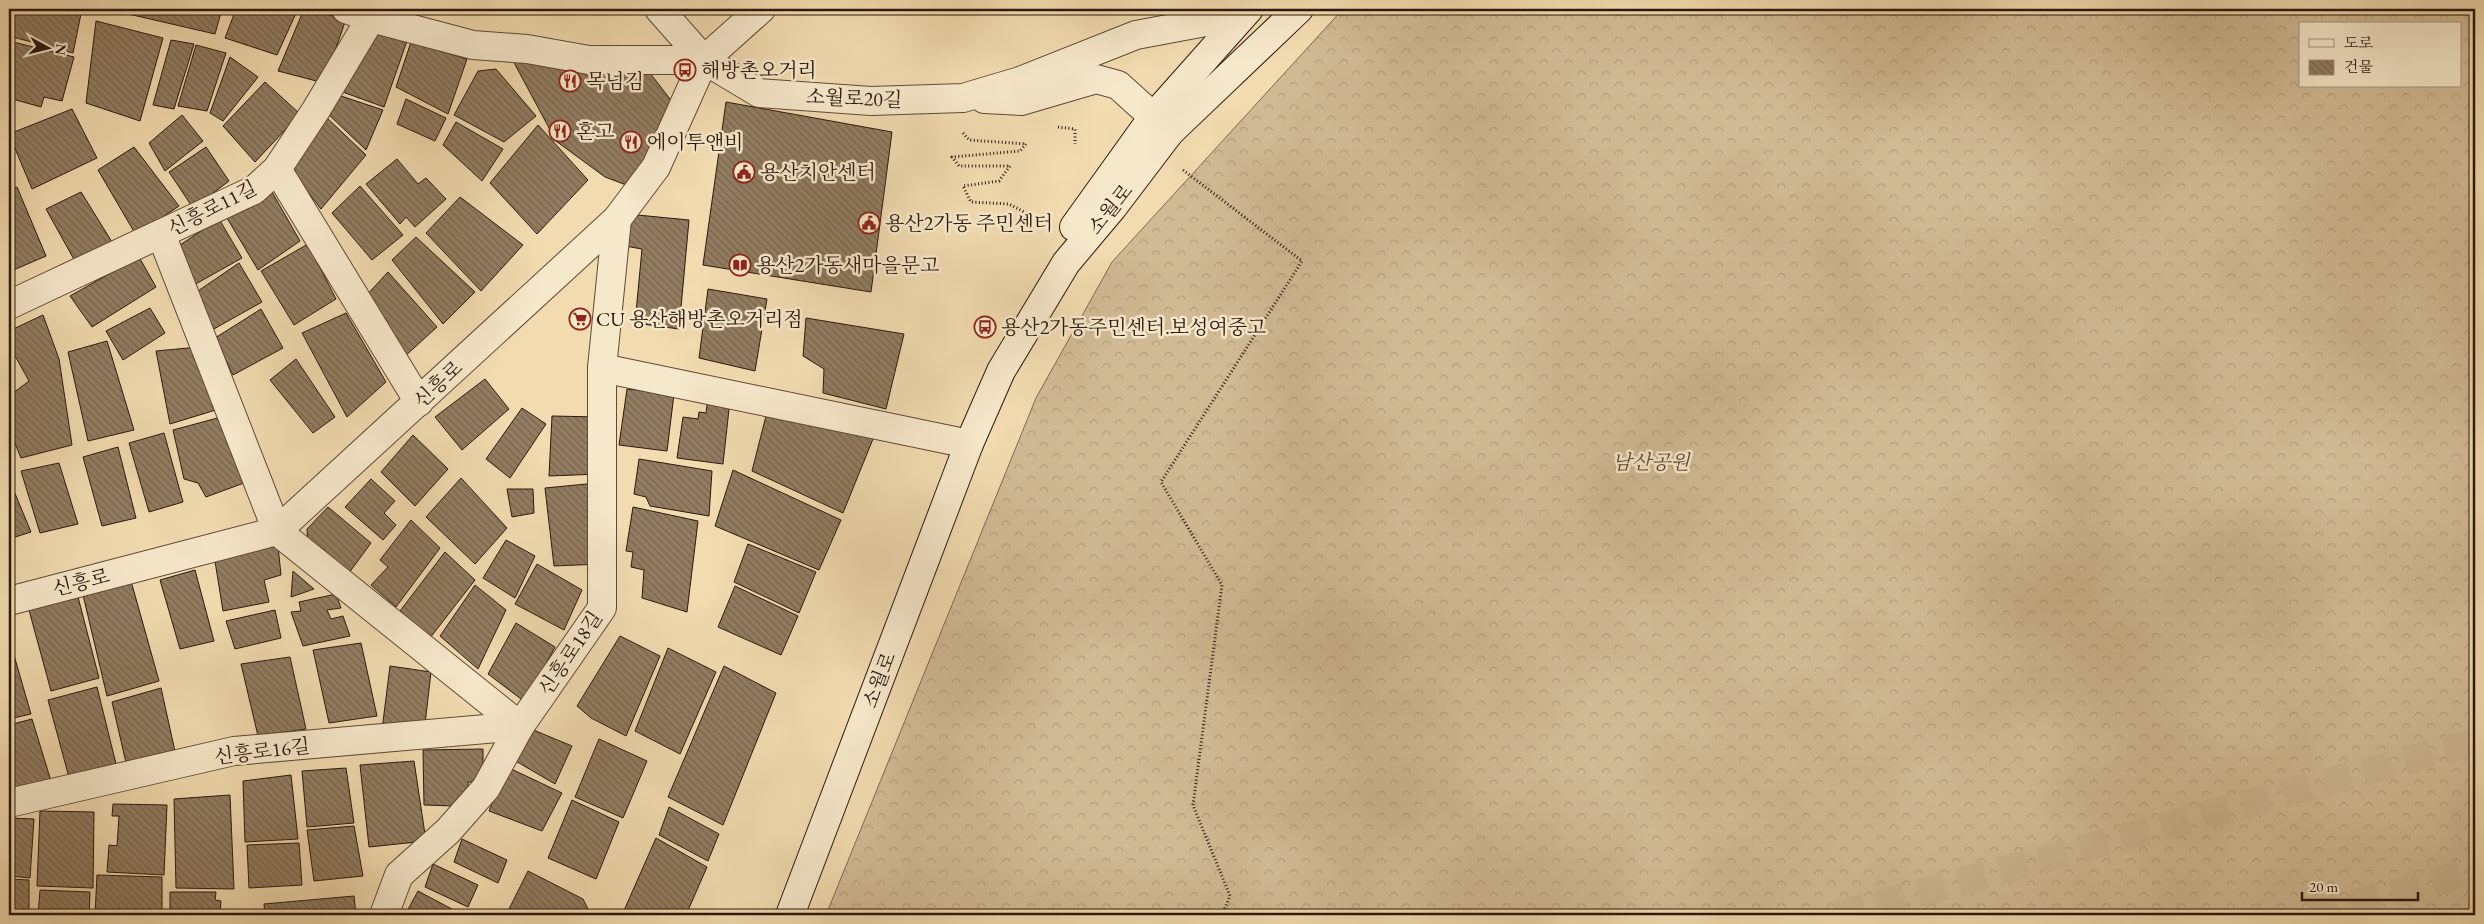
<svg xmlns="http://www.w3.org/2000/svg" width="2484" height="924" font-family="'EB Garamond','Noto Serif KR',serif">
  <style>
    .forest { fill: url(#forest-crowns); stroke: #7e6951; fill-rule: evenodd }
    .building { fill: url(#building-back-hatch); stroke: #2c180e }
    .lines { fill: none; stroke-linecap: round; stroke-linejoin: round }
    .primary-tunnel { stroke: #cab48f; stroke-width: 28; stroke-dasharray: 28 14; stroke-linecap: butt }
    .minor-casing { stroke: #5d4936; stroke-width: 30 }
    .tertiary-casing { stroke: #5d4936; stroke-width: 30 }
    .secondary-casing { stroke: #2c180e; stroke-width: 30 }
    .path { stroke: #2c180e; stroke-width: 3; stroke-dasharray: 1 2.5; stroke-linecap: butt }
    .minor { stroke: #f6e8cb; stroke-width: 28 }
    .tertiary { stroke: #f6e8cb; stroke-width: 28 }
    .secondary { stroke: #f6e8cb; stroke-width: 28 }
    .labels { text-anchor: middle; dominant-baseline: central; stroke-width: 5; stroke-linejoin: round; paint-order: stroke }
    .poi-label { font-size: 20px; fill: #2c180e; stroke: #f6e8cb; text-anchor: start }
    .street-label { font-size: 20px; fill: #2c180e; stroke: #f6e8cb }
    .park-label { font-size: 20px; font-style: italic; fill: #5d4936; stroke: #f6e8cb }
  </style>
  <defs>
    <pattern id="forest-crowns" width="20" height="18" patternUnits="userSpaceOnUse" patternTransform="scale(1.25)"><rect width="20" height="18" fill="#d0ba94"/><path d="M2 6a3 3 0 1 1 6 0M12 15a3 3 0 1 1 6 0" fill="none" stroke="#b39f7e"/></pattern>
    <pattern id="building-back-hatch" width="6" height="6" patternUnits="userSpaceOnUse" patternTransform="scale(1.25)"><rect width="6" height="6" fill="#927d62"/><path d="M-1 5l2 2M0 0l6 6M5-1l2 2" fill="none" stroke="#77654f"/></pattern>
  </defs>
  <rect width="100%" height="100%" fill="#f1dbaf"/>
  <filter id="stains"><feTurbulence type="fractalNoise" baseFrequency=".004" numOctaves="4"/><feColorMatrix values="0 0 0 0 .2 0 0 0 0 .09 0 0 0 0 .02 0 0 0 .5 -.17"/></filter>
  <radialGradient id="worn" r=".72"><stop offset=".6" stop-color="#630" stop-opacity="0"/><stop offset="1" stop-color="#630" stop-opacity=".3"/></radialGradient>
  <!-- forest -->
  <path class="forest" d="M1343,9H2475V915H826L1036,398L1112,262ZM2300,24H2460V86H2300Z"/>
  <!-- building -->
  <g class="building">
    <polygon points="9,9 82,9 73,53 9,36"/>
    <polygon points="103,9 125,9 124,13"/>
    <polygon points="125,9 222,9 215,34 124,13"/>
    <polygon points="236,9 298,9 277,55 225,38"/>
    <polygon points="304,9 346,19 324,83 278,71"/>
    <polygon points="96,21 163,38 140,121 86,103"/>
    <polygon points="374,32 407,41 384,107 340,91"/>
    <polygon points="171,40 194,44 174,109 153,105"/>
    <polygon points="9,41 74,57 62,101 44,97 41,107 9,98"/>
    <polygon points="411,42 467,59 448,114 396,87"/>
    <polygon points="196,45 226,53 207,111 178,106"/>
    <polygon points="230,57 258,77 223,121 210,113"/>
    <polygon points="511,57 646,68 677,108 629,186 605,177 556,141"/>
    <polygon points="496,69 536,116 504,142 454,115 478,71"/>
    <polygon points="265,82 300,114 255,162 223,126"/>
    <polygon points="338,95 383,110 366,150 327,113"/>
    <polygon points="406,99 446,118 435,141 397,124"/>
    <polygon points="726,102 892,132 871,292 703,265"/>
    <polygon points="72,109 97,158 32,189 9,134"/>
    <polygon points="182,115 203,141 165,171 149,143"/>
    <polygon points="326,117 366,155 321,209 302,184 290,161"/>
    <polygon points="456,122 503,149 482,181 443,145"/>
    <polygon points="538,125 588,180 537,234 490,183"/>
    <polygon points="134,147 179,206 136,235 98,170"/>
    <polygon points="206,147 229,181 193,208 169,172"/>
    <polygon points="397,159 418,184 426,178 446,199 415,227 406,217 400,224 366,184"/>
    <polygon points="9,167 14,183 9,185"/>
    <polygon points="360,186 403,235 372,260 332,213"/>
    <polygon points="17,187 46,256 9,272 9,190"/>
    <polygon points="81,192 112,242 76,263 46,209"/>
    <polygon points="272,192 300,241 258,270 227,218"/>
    <polygon points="460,197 523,245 481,291 426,233"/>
    <polygon points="627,214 689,220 679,329 635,323 642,249 625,246"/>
    <polygon points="219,219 242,258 192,286 174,249"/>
    <polygon points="416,237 475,292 443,324 392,260"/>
    <polygon points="308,244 336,299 294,325 261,271"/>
    <polygon points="139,257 156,287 92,327 70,296"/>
    <polygon points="239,263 262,302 212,330 195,293"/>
    <polygon points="388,272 437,327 403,358 364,298"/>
    <polygon points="708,289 767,299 755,371 699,358"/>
    <polygon points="150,308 165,333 123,360 106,331"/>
    <polygon points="261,309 283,348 233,375 215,338"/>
    <polygon points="346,313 386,382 347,417 302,333"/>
    <polygon points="43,315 59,359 72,445 21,458 9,429 9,396 29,381 9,345 9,331"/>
    <polygon points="806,318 904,334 886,409 823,393 824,369 803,356"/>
    <polygon points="107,341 134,430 88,441 68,352"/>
    <polygon points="199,347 219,409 170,424 156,351"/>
    <polygon points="296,359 335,417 313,433 270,380"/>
    <polygon points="485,379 509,409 462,450 435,417"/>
    <polygon points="627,389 674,394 667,451 619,445"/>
    <polygon points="708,397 730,400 723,464 677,458 683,417 698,419 699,412 706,413"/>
    <polygon points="522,408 546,424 510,478 486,459"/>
    <polygon points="767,412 875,434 843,513 752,471"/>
    <polygon points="225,416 244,483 206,497 198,483 184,479 173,430"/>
    <polygon points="552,416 600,417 600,474 549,476"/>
    <polygon points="164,433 183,502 149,512 129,443"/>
    <polygon points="413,435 448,469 415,506 381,472"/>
    <polygon points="118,447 136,518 102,526 83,457"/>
    <polygon points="639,459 712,471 709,516 650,506 646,497 634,494"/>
    <polygon points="59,463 78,524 40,533 21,471"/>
    <polygon points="733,470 841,520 819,570 715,526"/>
    <polygon points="461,478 507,528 475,564 426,517"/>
    <polygon points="9,479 31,532 9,539"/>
    <polygon points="371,479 395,501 384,513 396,525 383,540 345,507"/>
    <polygon points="597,483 601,564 554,566 545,488"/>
    <polygon points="507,489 533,489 534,513 512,517"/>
    <polygon points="328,507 371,543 346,577 308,545 307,529"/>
    <polygon points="633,507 698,521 687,612 642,598 644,570 631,567 633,552 626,551"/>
    <polygon points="411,520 440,548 396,607 371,585 388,567 380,560"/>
    <polygon points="506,540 535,556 515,598 483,578"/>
    <polygon points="748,544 816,572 799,613 734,582"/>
    <polygon points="278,546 281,575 264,580 269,602 223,611 214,555"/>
    <polygon points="445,552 475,580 430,638 400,611"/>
    <polygon points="537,564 582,590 564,630 515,604"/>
    <polygon points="195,570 214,641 180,649 160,580"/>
    <polygon points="293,571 314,589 291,597"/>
    <polygon points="131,581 159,681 107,696 83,595"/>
    <polygon points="475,585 506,610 478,669 440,636"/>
    <polygon points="735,586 798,616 781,655 718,627"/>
    <polygon points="336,594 341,608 327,610 331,619 343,616 350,636 303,646 291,612 301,611 299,602"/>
    <polygon points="78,597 99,678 51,691 29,610"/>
    <polygon points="275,610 281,638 235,649 226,621"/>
    <polygon points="516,623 555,647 525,702 488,674"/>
    <polygon points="620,636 660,656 626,736 591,718 577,706"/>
    <polygon points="9,638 31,714 9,719"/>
    <polygon points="361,643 377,716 329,723 313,650"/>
    <polygon points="668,648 716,672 680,754 635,731"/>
    <polygon points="290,657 306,729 258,736 241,664"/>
    <polygon points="390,666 431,672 424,733 382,730"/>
    <polygon points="724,666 776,693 723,825 668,797"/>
    <polygon points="97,687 117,768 70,781 48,700"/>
    <polygon points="161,688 176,756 127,767 112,702"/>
    <polygon points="32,719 51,781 9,793 9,725"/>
    <polygon points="531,729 572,746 555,784 514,760"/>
    <polygon points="599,739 647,761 623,818 575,797"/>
    <polygon points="483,749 483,775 478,782 468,782 468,797 455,806 424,805 423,750"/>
    <polygon points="414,761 426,841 369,847 360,765"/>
    <polygon points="507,767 562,793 542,831 489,811"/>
    <polygon points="346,768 354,823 307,827 302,771"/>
    <polygon points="291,775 298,839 245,842 243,781"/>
    <polygon points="230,795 234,889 176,888 174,799"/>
    <polygon points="572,800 619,822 596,879 548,858"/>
    <polygon points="113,804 167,805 164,875 107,872 109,845 117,846 119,816 112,816"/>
    <polygon points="669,807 719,834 708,861 659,835"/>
    <polygon points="40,811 94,812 93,888 37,886"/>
    <polygon points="9,818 34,819 30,878 9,876"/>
    <polygon points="354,826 363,876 314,881 307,830"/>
    <polygon points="656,838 707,867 686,915 622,915"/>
    <polygon points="462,839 507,860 498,883 454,862"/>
    <polygon points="299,843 302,885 249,888 247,845"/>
    <polygon points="433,864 478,885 468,907 425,887"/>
    <polygon points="528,871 583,899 588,909 585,915 506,915"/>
    <polygon points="97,875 162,877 162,915 95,915"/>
    <polygon points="9,879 29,880 29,915 9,915"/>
    <polygon points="40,890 90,892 89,915 38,915"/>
    <polygon points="418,891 463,915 405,915"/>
    <polygon points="170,892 216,892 215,900 221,901 220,915 170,915"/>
    <polygon points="354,896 356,915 265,915 264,904"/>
  </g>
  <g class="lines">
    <!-- primary-tunnel -->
    <g class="primary-tunnel">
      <polyline points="1837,915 2475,742"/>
      <polyline points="2311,915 2475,871"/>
    </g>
    <!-- minor casing -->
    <g class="minor-casing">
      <g id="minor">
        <polyline points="346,9 371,18 473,45 527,49 589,60 704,60 759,93 871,101 963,98 1020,81 1136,35 1243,15"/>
        <polyline points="704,60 761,9"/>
        <polyline points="984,99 1021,101 1096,79 1118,85 1170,132"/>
        <polyline points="277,169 419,402"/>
        <polyline points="161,234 277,531 520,726"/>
        <polyline points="9,305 254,190 277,169 316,110 371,18"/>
        <polyline points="602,368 969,444"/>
        <polyline points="9,803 234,751 520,726"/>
        <polyline points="384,915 399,875 448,831 486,788 520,726 602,608 602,368 617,219"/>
      </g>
    </g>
    <!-- tertiary casing -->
    <g class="tertiary-casing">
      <polyline id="tertiary" points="9,601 277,531 617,219 656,167 704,60 659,9"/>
    </g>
    <!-- secondary casing -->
    <g class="secondary-casing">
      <g id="secondary">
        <polyline points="1074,227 1153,117 1249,9"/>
        <polyline points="790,915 969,444 1001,371 1066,263 1113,207 1170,132 1299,9"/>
      </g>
    </g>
    <!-- path -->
    <g class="path">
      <polyline points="1058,127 1075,129 1075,144"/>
      <polyline points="963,133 969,140 1026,144 1020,151 952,157 959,166 1010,166 999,181 963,186 971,202 1009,204 1028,214"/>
      <polyline points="1183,170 1302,261 1161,482 1222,585 1193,805 1230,896 1222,915"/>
    </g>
    <!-- minor -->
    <use href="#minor" class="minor"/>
    <!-- tertiary -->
    <use href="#tertiary" class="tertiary"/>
    <!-- secondary -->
    <use href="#secondary" class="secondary"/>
  </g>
  <!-- icons -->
  <defs>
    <g id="bus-ring" transform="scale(1.125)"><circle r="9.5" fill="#f6e8cb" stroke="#8f2418" stroke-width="1.5"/><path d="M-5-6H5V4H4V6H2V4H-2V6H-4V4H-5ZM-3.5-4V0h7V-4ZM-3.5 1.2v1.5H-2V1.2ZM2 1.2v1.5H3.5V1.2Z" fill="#8f2418"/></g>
    <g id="restaurant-ring" transform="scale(1.125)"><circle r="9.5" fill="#f6e8cb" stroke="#8f2418" stroke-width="1.5"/><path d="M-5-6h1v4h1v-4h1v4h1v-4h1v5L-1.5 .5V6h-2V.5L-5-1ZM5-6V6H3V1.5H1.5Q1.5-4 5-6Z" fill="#8f2418"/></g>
    <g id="civic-ring" transform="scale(1.125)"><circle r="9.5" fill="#f6e8cb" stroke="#8f2418" stroke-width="1.5"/><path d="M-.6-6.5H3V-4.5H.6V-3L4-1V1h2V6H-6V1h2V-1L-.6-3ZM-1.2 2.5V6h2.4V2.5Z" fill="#8f2418"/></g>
    <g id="library-ring" transform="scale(1.125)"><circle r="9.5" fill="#f6e8cb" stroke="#8f2418" stroke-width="1.5"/><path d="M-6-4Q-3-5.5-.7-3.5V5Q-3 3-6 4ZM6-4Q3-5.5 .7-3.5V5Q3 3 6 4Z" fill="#8f2418"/></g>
    <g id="supermarket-ring" transform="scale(1.125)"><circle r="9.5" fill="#f6e8cb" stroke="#8f2418" stroke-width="1.5"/><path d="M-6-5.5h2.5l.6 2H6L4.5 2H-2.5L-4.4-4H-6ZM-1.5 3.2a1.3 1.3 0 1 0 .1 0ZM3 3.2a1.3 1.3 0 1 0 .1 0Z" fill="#8f2418"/></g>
  </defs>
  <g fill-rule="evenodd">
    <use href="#bus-ring" x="685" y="70"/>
    <use href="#restaurant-ring" x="570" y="81"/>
    <use href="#restaurant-ring" x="560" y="131"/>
    <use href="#restaurant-ring" x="631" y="142"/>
    <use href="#civic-ring" x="744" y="172"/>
    <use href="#civic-ring" x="869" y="223"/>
    <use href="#library-ring" x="740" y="265"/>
    <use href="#supermarket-ring" x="580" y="319"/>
    <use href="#bus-ring" x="985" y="327"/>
  </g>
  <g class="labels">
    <!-- poi labels -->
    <g class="poi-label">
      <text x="701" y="70">해방촌오거리</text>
      <text x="586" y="81">목넘김</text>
      <text x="576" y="131">혼고</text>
      <text x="647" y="142">에이투앤비</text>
      <text x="760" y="172">용산치안센터</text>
      <text x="885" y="223">용산2가동 주민센터</text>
      <text x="756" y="265">용산2가동새마을문고</text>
      <text x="596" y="319">CU 용산해방촌오거리점</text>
      <text x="1001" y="327">용산2가동주민센터.보성여중고</text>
    </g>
    <!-- street labels -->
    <g class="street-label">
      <text transform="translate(854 98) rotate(2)">소월로20길</text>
      <text transform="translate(212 208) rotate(-27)">신흥로11길</text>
      <text transform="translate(1110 209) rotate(-51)">소월로</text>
      <text transform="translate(438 384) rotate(-43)">신흥로</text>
      <text transform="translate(81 582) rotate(-14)">신흥로</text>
      <text transform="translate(570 653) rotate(-56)">신흥로18길</text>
      <text transform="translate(879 680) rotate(-69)">소월로</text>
      <text transform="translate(262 751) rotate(-7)">신흥로16길</text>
    </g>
    <!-- park labels -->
    <g class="park-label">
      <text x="1651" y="462">남산공원</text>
    </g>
  </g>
  <!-- margin -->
  <rect width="2484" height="924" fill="none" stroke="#f1dbaf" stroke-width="30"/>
  <rect x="10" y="10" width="2464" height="904" fill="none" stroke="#2c180e" stroke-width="2.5"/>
  <rect x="15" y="15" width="2454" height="894" fill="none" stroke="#2c180e"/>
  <!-- legend -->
  <rect x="2299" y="22" width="162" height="65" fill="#f6e8cb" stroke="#a5957f"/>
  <rect x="2309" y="39" width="25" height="8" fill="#f6e8cb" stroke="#a5957f"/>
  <text x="2344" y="48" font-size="15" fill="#2c180e">도로</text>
  <rect x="2309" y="60" width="25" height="15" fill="url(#building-back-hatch)" stroke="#a5957f"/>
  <text x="2344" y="72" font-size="15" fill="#2c180e">건물</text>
  <!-- north arrow -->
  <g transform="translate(48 48) rotate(97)" stroke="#f6e8cb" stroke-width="4" paint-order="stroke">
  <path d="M0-4L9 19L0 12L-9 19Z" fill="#2c180e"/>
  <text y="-8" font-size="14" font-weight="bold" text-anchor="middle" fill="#2c180e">N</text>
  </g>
  <!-- scale -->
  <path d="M2302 892v8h116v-8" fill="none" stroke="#2c180e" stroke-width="2.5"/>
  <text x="2309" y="892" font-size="15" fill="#2c180e" stroke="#f6e8cb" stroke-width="4" paint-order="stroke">20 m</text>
  <rect width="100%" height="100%" filter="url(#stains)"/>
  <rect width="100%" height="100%" fill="url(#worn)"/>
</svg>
